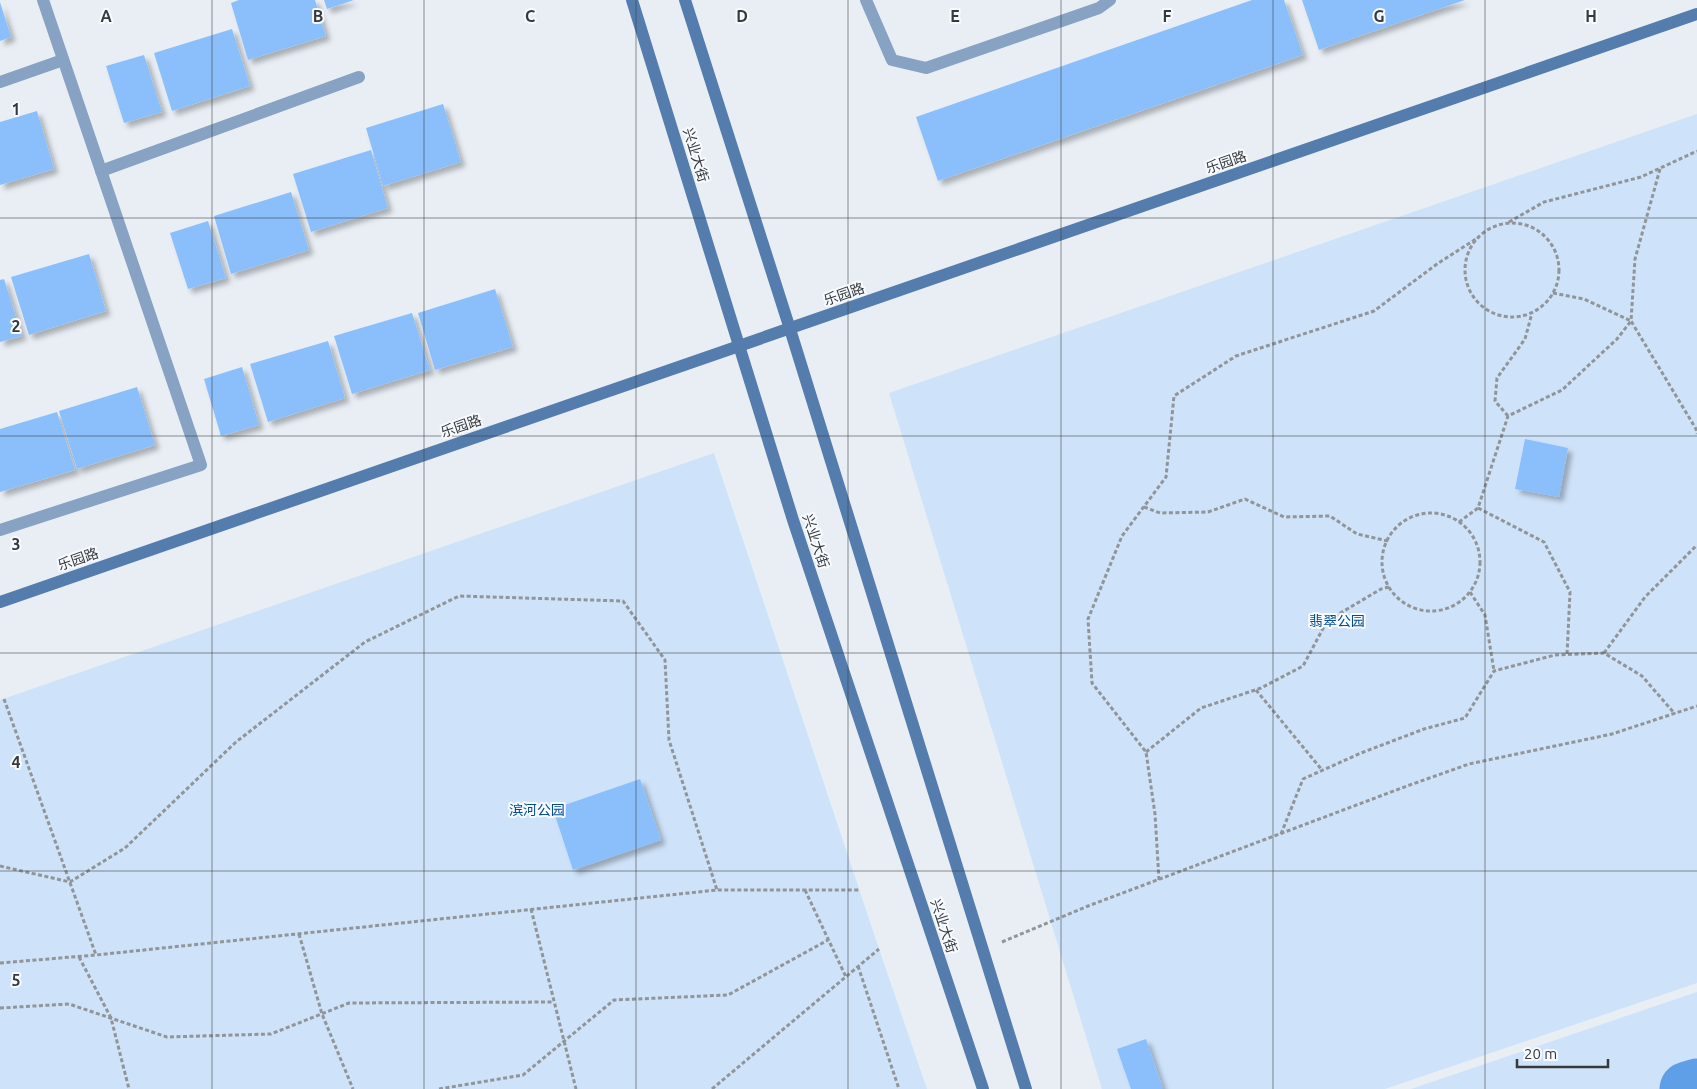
<svg xmlns="http://www.w3.org/2000/svg" width="1697" height="1089" font-family="Ubuntu,'Noto Sans SC',sans-serif">
  <style>
    .green { fill: #cee2f9 }
    .lines { fill: none; stroke-linecap: round; stroke-linejoin: round }
    .river { stroke: #5e9fe8; stroke-width: 55 }
    .building { fill: #8bbffb; filter: url(#shadow) }
    .path { stroke: #919599; stroke-width: 3; stroke-dasharray: 4 2.5; stroke-linecap: butt }
    .lane { stroke: #87a2c3; stroke-width: 12 }
    .secondary { stroke: #547dad; stroke-width: 12 }
    .grid { fill: none; stroke: #373a3c; stroke-width: 1; stroke-opacity: 0.55 }
    .labels { text-anchor: middle; dominant-baseline: central; stroke-width: 4; stroke-linejoin: round; paint-order: stroke }
    .street-label { font-size: 14px; fill: #373a3c; stroke: #f7fbff }
    .park-label { font-size: 14px; fill: #064e90; stroke: #f7fbff }
    .grid-label { font-size: 16px; text-anchor: middle; font-weight: bold; fill: #373a3c; stroke: #f7fbff; stroke-width: 4; stroke-linejoin: round; paint-order: stroke }
  </style>
  <defs>
    <filter id="shadow"><feDropShadow dx="4.5" dy="4.5" stdDeviation="2.5" flood-color="#0004"/></filter>
  </defs>
  <rect width="100%" height="100%" fill="#e8eef4"/>
  <!-- green -->
  <g class="green">
    <polygon points="1697,114 1697,983 1385,1089 1102,1089 889,393"/>
    <polygon points="714,453 879,949 927,1089 0,1089 0,700"/>
    <polygon points="1697,992 1697,1089 1411,1089"/>
  </g>
  <g class="lines">
    <!-- river -->
    <polyline class="river" points="1687,1089 1697,1086"/>
  </g>
  <!-- building -->
  <g class="building">
    <polygon points="239,0 315,0 326,36 248,60 231,3"/>
    <polygon points="324,0 354,0 327,9"/>
    <polygon points="1252,0 1284,0 1303,55 938,181 916,117"/>
    <polygon points="1302,0 1465,0 1319,50"/>
    <polygon points="0,2 11,37 0,41"/>
    <polygon points="232,29 250,86 172,111 154,53"/>
    <polygon points="144,55 162,112 124,123 106,66"/>
    <polygon points="443,104 461,162 383,186 366,128"/>
    <polygon points="37,111 54,169 0,185 0,122"/>
    <polygon points="371,150 388,208 311,232 293,174"/>
    <polygon points="291,192 309,250 231,274 214,216"/>
    <polygon points="208,221 226,278 188,289 170,233"/>
    <polygon points="89,254 106,311 29,335 11,277"/>
    <polygon points="4,279 22,336 0,342 0,280"/>
    <polygon points="495,289 513,347 435,370 418,313"/>
    <polygon points="412,313 430,370 352,394 334,336"/>
    <polygon points="328,341 345,398 268,422 250,364"/>
    <polygon points="242,367 259,425 221,436 204,379"/>
    <polygon points="137,387 155,445 77,469 59,411"/>
    <polygon points="57,412 75,470 0,492 0,429"/>
    <polygon points="1525,439 1568,448 1559,497 1515,489"/>
    <polygon points="640,779 661,840 573,870 553,809"/>
    <polygon points="1146,1039 1163,1089 1131,1089 1117,1049"/>
  </g>
  <g class="lines">
    <!-- path -->
    <g class="path">
      <polyline points="1660,169 1635,259 1631,321 1696,429 1697,434"/>
      <polyline points="1509,222 1544,202 1641,177 1697,151"/>
      <circle cx="1512" cy="270" r="47"/>
      <polyline points="1553,293 1584,299 1631,321 1617,339 1562,390 1508,416 1478,508 1544,542 1570,592 1567,655"/>
      <polyline points="1508,416 1495,401 1497,378 1525,339 1532,313"/>
      <polyline points="1144,507 1160,513 1208,512 1245,499 1284,517 1330,516 1357,534 1388,541"/>
      <circle cx="1431" cy="562" r="49"/>
      <polyline points="1459,522 1478,508"/>
      <polyline points="1470,592 1485,615 1494,671"/>
      <polyline points="1604,653 1645,597 1697,545"/>
      <polyline points="1256,690 1322,770"/>
      <polyline points="4,699 96,955"/>
      <polyline points="1146,752 1201,708 1261,688 1303,666 1327,621 1381,589 1389,587"/>
      <polyline points="1281,834 1303,779 1361,753 1424,729 1465,718 1494,671 1555,655 1604,653 1642,676 1675,714"/>
      <polyline points="0,866 70,882 125,848 236,742 365,642 459,596 623,601 665,660 669,740 717,890"/>
      <polyline points="1159,880 1155,814 1146,752 1092,683 1088,619 1122,536 1166,477 1174,396 1236,356 1374,311 1437,264 1479,237"/>
      <polyline points="805,890 846,977"/>
      <polyline points="531,909 576,1089"/>
      <polyline points="299,934 322,1014 353,1089"/>
      <polyline points="1002,942 1088,906 1407,786 1469,764 1612,734 1697,706"/>
      <polyline points="79,957 111,1018 129,1089"/>
      <polyline points="0,963 96,955 717,890 859,890"/>
      <polyline points="858,966 899,1089"/>
      <polyline points="0,1008 69,1004 167,1037 271,1034 349,1003 554,1002"/>
      <polyline points="439,1089 523,1075 614,1000 728,995 828,940"/>
      <polyline points="712,1089 879,949"/>
    </g>
    <!-- lane -->
    <g class="lane">
      <polyline points="866,0 892,60 926,68 1099,8 1110,0"/>
      <polyline points="0,82 63,60"/>
      <polyline points="101,171 359,77"/>
      <polyline points="0,530 201,465 43,0"/>
    </g>
    <!-- secondary -->
    <g class="secondary">
      <polyline points="632,0 793,520 983,1089"/>
      <polyline points="685,0 790,329 1026,1089"/>
      <polyline points="0,602 1697,14"/>
    </g>
  </g>
  <!-- grid -->
  <path class="grid" d="M212,0V1089M424,0V1089M636,0V1089M848,0V1089M1061,0V1089M1273,0V1089M1485,0V1089M0,218H1697M0,436H1697M0,653H1697M0,871H1697"/>
  <g class="labels">
    <!-- street labels -->
    <g class="street-label">
      <text transform="translate(696 155) rotate(73)">兴业大街</text>
      <text transform="translate(1226 162) rotate(-19)">乐园路</text>
      <text transform="translate(844 294) rotate(-19)">乐园路</text>
      <text transform="translate(461 426) rotate(-19)">乐园路</text>
      <text transform="translate(816 541) rotate(72)">兴业大街</text>
      <text transform="translate(78 559) rotate(-19)">乐园路</text>
      <text transform="translate(944 926) rotate(72)">兴业大街</text>
    </g>
    <!-- park labels -->
    <g class="park-label">
      <text x="1337" y="621">翡翠公园</text>
      <text x="537" y="810">滨河公园</text>
    </g>
  </g>
  <g class="grid-label">
    <text x="106" y="22">A</text>
    <text x="318" y="22">B</text>
    <text x="530" y="22">C</text>
    <text x="742" y="22">D</text>
    <text x="955" y="22">E</text>
    <text x="1167" y="22">F</text>
    <text x="1379" y="22">G</text>
    <text x="1591" y="22">H</text>
    <text x="16" y="115">1</text>
    <text x="16" y="332">2</text>
    <text x="16" y="550">3</text>
    <text x="16" y="768">4</text>
    <text x="16" y="986">5</text>
  </g>
  <!-- scale -->
  <path d="M1517 1059v8h91v-8" fill="none" stroke="#373a3c" stroke-width="2.5"/>
  <text x="1524" y="1059" font-size="15" fill="#373a3c" stroke="#f7fbff" stroke-width="4" paint-order="stroke">20 m</text>
</svg>
